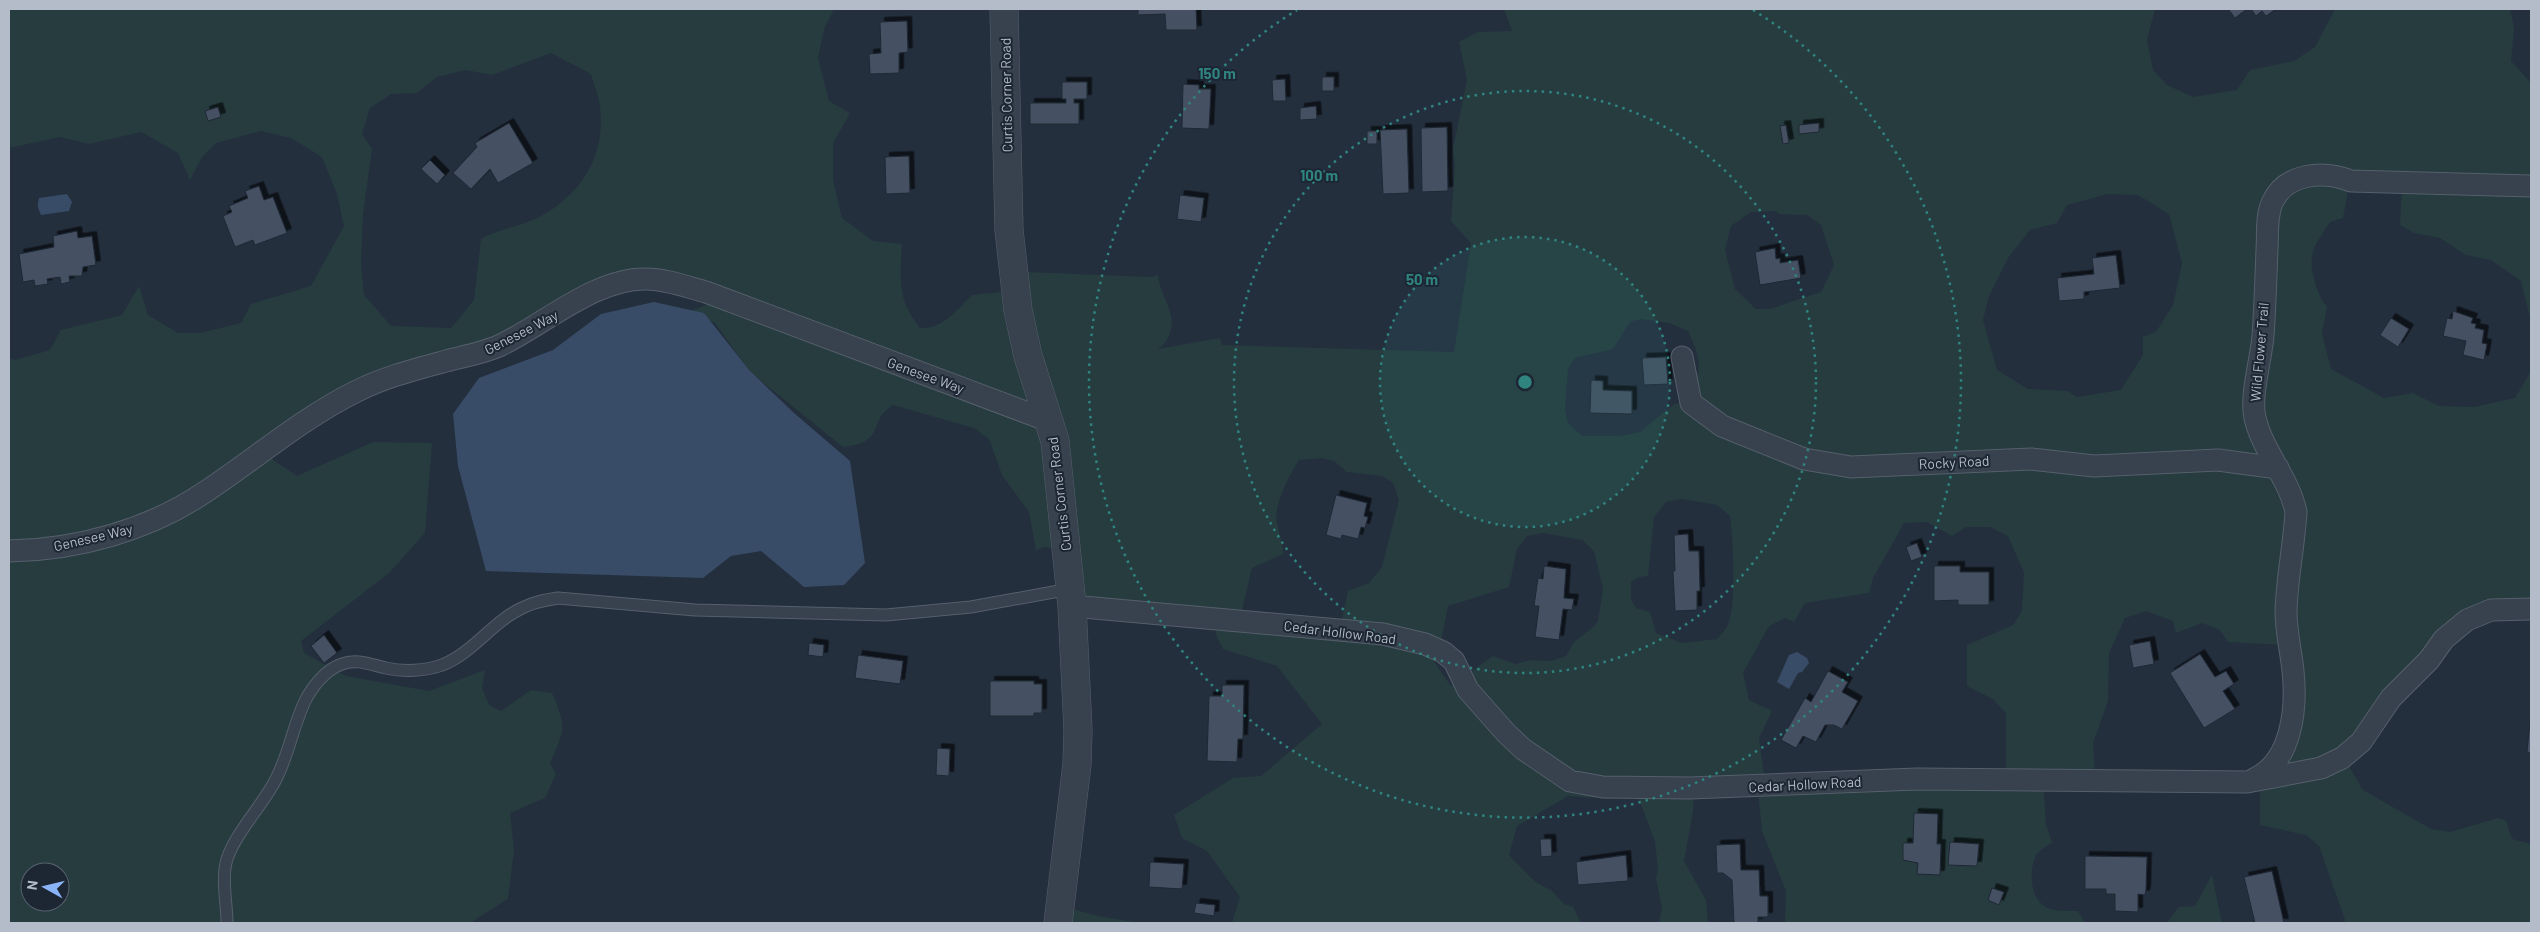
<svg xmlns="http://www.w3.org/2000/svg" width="2540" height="932" font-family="Barlow,sans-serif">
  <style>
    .green { fill: #263c3f; fill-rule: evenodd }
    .water { fill: #394c67 }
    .building { fill: #455162; stroke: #1f2835; filter: url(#shadow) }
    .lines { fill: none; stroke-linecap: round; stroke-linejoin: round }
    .service-casing { stroke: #565f6c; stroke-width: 13 }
    .minor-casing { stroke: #565f6c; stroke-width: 23 }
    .tertiary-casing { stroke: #565f6c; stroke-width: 29 }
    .service { stroke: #38414e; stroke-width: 11 }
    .minor { stroke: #38414e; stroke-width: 21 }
    .tertiary { stroke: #38414e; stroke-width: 28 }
    .ring { fill: none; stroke: #308480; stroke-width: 2.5; stroke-dasharray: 2.5 5 }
    .labels { text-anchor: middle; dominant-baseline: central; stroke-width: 4; stroke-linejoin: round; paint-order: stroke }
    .street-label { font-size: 14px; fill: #b4bcc9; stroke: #1d2633 }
    .centre { fill: #308480; stroke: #1d2633; stroke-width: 2.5 }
    .ring-label { font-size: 15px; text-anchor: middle; font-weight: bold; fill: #308480; stroke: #1d2633; stroke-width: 4; stroke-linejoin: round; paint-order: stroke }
  </style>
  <defs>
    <filter id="shadow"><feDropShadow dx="4.5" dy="-4.5" stdDeviation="0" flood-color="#0009"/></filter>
  </defs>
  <rect width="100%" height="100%" fill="#242f3e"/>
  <!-- green -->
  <g class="green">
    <path d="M9,9H834L824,29L818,58L829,101L850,113L833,143V180L842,218L873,241L902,244C900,279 897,299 920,328C942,330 958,309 972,295L1013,291L1025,272L1152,277L1158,275C1160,299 1182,316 1166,341C1165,344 1160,347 1158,349L1220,338L1222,345L1454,352L1471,243L1451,221L1455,166L1453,149L1467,80L1459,42L1478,32L1512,31L1504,9H2155L2147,40L2153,70L2167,85L2193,97L2237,90L2250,70L2294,61L2315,47L2335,9H2510L2514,29L2511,61L2531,83V322L2521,281L2491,260L2466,255L2440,238L2414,233L2400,225L2402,185L2350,180L2343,218L2330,222C2316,244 2307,252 2314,279C2317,290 2320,298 2327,307L2322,334L2331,369L2384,398L2413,393L2439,406L2474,407L2515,398L2531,371V609L2470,615L2343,756L2363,790L2431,829L2450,832L2498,818L2506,821L2512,839L2531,844V923H2344L2345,920L2319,846L2306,835L2260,825V779L2290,713L2282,645L2228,642L2220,630L2202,623L2176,633L2173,621L2146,611L2125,618L2109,653L2108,701L2093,743L2095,775L2043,781L2046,825L2052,842C2046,847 2037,851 2035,858C2028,874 2031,903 2050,909C2059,911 2069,911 2078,911L2085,923H1785L1786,891L1762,831L1757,781L1694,782L1693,812L1684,861L1706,900L1708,923H1659L1662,908L1656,878L1658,870L1655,841L1636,792L1631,786L1593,798L1568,796L1517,826L1509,855L1534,881L1552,891L1564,904L1573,907L1581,923H1232L1240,897L1207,851L1182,838L1174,815L1233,778L1261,776L1322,724L1277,666L1223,649L1216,635V617L1081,598L1073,550L1044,547L1036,550L1029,512L1002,475L989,439L974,428L893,405C866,422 888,442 843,447L750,372L715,323L690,311L706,305H726L637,277L495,346L409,370L260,451L297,476L373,442L432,443L425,533L389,573L301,641L304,653L346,676L429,691L485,670L482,688L489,705L501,711L531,690L552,693C567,728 565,729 550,763L556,774L545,798L510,813L514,850L508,899L470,923H9V358L15,360L50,350L61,330L122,315L139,286L148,315L178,333H200L241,323L251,304L311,286L344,226L337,194L322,157L291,138L261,131L216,143L202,157L190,180L178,153L141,132L89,144L60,137L9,148ZM551,53L591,74C594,85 599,96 600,107C606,156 581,195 539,217C521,227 500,228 481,239L474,300L451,328L391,326L364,295L361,263L363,214L372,149L362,134L370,108L391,94L417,93L437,77L465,70L492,75ZM2108,194L2138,195L2169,214L2182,263L2173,305L2156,332L2143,337V355L2121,390L2077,397L2068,391L2028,389L1997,370L1983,320L1989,296L2008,258L2030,230L2057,223L2067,205ZM1776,211L1779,214L1807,215L1821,225L1834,265L1821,292L1770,309H1756L1735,289L1725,250L1731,226L1751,212ZM1641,319L1669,323L1688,331C1703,364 1704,373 1681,403L1674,404L1640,432L1620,436H1582L1568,423L1565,409L1568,369L1575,358L1613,349L1630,322ZM1322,458L1334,461L1347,472L1382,476L1393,483L1399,500L1382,567L1369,583L1348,591L1340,628L1241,615L1252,568L1283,554C1283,542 1279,534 1277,523C1273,506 1290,474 1299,460ZM1682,499L1717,505L1730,516C1733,539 1737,608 1727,627C1724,631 1720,635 1717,639L1682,643L1656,633L1650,612L1636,608L1631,599V582L1639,577L1648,576L1654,517L1666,502ZM1927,522L1952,536L1966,527H1990L2008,536L2024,573L2022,611L2013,625L1967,645V686L1993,699L2006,713V774L1764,775L1759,738L1772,711L1749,700L1743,673L1769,626L1785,618L1794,622L1805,603L1869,593L1873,578L1904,523ZM1543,533L1582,540L1594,551L1603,589L1598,621L1592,628L1574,642L1566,656L1551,661L1531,660L1515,664L1493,656L1451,686L1432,659L1441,642L1448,606L1509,587L1517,549L1527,536ZM30,872H60V902H30Z"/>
    <polygon points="2212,875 2222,923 2167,923 2179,907 2195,906"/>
    <polygon points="1065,907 1098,916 1140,923 1063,923"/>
  </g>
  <!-- water -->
  <g class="water">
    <path d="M67,194L72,202L69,211L41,215C38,207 37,207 39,198Z"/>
    <polygon points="654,302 704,313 749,370 794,413 850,461 865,563 844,585 804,587 761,551 731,556 703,578 486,571 458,466 453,414 479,378 553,350 601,314"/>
    <polygon points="1797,652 1807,658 1809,663 1802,672 1798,673 1789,689 1777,682 1789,655"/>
  </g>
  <!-- building -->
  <g class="building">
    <polygon points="1138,9 1196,9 1197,30 1166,30 1165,14 1138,15"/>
    <polygon points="2228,9 2247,9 2235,18"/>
    <polygon points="2251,9 2276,9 2266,16 2262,11 2256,16"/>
    <polygon points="907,21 908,52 899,53 899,73 870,74 869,54 881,53 880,22"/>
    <rect x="1322" y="77" width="12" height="14"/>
    <polygon points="1285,79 1286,101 1273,101 1272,80"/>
    <polygon points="1062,82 1087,82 1087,99 1074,99 1074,103 1079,103 1079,124 1030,124 1030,103 1066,103 1066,99 1062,99"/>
    <polygon points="1183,84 1199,85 1199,89 1211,89 1209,129 1182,128"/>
    <polygon points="1316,106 1317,119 1300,120 1300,108"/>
    <polygon points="218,107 221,117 208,121 205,111"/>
    <polygon points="509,123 533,163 498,183 490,169 471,189 453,173 477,147 475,143"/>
    <polygon points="1819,123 1819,132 1799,134 1799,125"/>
    <polygon points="1786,125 1789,143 1783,144 1780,126"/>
    <polygon points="1447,127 1448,191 1422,192 1421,128"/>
    <polygon points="1407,129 1409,193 1383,194 1380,130"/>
    <rect x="1367" y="131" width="10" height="13"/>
    <polygon points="909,156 910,193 886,194 885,157"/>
    <polygon points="430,160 445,175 437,184 421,169"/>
    <polygon points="259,186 264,200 273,197 287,233 255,245 253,240 235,247 223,216 232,212 229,206 248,198 245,191"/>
    <polygon points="1180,195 1204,198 1201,222 1177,219"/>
    <polygon points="77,231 78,238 92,236 96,265 83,267 82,276 69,276 70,282 61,284 60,277 47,279 48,284 35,286 34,280 23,282 19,254 54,247 53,236"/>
    <polygon points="1775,248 1776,259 1780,258 1780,263 1798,260 1801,278 1760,285 1755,252"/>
    <polygon points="2116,255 2120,288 2084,292 2084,299 2059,301 2057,278 2094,274 2092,258"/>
    <polygon points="2453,311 2473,318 2471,323 2476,324 2475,328 2484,330 2482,343 2487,344 2484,360 2463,355 2466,341 2443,336 2447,318 2452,319"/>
    <polygon points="2391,318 2409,329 2398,347 2380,335"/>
    <polygon points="1666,357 1668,384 1644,385 1642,358"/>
    <polygon points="1591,380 1603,381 1603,390 1632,391 1632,414 1590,413"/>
    <polygon points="1336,495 1367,503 1364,516 1368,517 1365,528 1361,527 1358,539 1342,535 1341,539 1326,535"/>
    <polygon points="1688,534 1689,551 1699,551 1700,591 1697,591 1697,610 1675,611 1673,571 1675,571 1674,535"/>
    <polygon points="1917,543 1922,557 1911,561 1906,547"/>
    <polygon points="1544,566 1566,569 1564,598 1574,599 1572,610 1563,609 1559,640 1535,637 1539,606 1534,606 1538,578 1543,579"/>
    <polygon points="1934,566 1960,566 1960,572 1989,572 1989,605 1958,605 1958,600 1934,601"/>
    <polygon points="324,635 337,653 324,663 311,646"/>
    <polygon points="2150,641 2154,664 2133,668 2129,645"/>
    <polygon points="809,643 824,645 823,657 808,655"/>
    <polygon points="2200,654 2215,677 2226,671 2234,684 2223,691 2235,709 2204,728 2170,673"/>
    <polygon points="858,655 903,661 900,684 855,678"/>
    <polygon points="1828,671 1848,682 1842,692 1858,701 1842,729 1834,725 1825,725 1816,742 1803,736 1796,748 1781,740 1805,698 1811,702"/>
    <polygon points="990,681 1034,681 1034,684 1042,684 1042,713 1034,713 1034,716 990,716"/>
    <polygon points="1222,685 1244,685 1243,739 1238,739 1237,762 1207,761 1209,696 1222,696"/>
    <polygon points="2530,722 2531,722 2531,753 2527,752"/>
    <polygon points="937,748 950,749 949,776 936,775"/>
    <polygon points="1914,813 1938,814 1937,844 1941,844 1940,875 1917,874 1918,863 1903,860 1903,843 1913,843"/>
    <polygon points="1540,839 1551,839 1552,856 1541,857"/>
    <polygon points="1950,842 1979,844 1977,866 1948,865"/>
    <polygon points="1740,844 1741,870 1759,870 1760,896 1768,896 1768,917 1758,917 1758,923 1734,923 1732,880 1723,873 1717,873 1716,845"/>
    <polygon points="1626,855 1628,881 1578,885 1576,862"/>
    <polygon points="2085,856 2147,857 2146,890 2145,895 2138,894 2138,912 2115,911 2115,894 2106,894 2106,889 2085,889"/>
    <polygon points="1150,862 1184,864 1182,889 1149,887"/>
    <polygon points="2272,871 2284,923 2255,923 2244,877"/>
    <polygon points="1992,888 2004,892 1999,905 1988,900"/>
    <polygon points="1196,903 1215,905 1214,916 1194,913"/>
  </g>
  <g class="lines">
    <!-- service casing -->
    <g class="service-casing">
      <path id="service" d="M227,923C227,903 221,879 227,859C236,832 263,805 276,779C289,754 293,726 305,701C312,687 326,669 342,664C356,658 372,665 386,668C403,672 426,671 442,665C473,653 492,622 522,608C533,602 545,600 558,598L695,610L886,615L971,607L1070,589"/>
    </g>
    <!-- minor casing -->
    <g class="minor-casing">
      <g id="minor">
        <polyline points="1682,357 1691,403 1722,426 1804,459 1851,467 2031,459 2094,466 2218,460 2278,468"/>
        <path d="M9,551C77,550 149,530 205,492C255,459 301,419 355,392C384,377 416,369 446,361C465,356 484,353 501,345C546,323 596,278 646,279C666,279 687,287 706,292L1049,421"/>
        <polyline points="1072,606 1383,634 1425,644 1443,652 1454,661 1468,690 1506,733 1523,749 1570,781 1603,787 1690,788 1917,779 2247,782 2321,768 2342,758 2361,742 2391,698 2429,660 2444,639 2467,620 2491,610 2531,609"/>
        <path d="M2254,779C2292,762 2297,708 2293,671C2291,651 2286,632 2286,611C2287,578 2294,545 2296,512C2289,478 2263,452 2255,418C2250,396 2261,360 2263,336C2265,307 2266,277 2267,249C2268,234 2266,217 2272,203C2285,173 2323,170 2351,181L2531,186"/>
      </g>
    </g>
    <!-- tertiary casing -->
    <g class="tertiary-casing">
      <polyline id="tertiary" points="1004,9 1009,230 1018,310 1028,356 1055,441 1072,606 1078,730 1077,764 1058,923"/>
    </g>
    <!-- service -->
    <use href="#service" class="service"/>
    <!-- minor -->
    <use href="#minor" class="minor"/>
    <!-- tertiary -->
    <use href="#tertiary" class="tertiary"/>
  </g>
  <!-- distance rings -->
  <circle cx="1525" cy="382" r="145" fill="#308480" fill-opacity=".12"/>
  <g class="ring">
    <circle cx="1525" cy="382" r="145"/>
    <circle cx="1525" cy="382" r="291"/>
    <path d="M1753 10A436 436 0 1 1 1297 10"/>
  </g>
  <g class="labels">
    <!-- street labels -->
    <g class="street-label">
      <text transform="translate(1006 95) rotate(-91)">Curtis Corner Road</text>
      <text transform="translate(521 332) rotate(-27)">Genesee Way</text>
      <text transform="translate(2259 352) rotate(-85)">Wild Flower Trail</text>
      <text transform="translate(926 375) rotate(20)">Genesee Way</text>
      <text transform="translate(1954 462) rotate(-3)">Rocky Road</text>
      <text transform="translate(1059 494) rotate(-97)">Curtis Corner Road</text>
      <text transform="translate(93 537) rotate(-13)">Genesee Way</text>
      <text transform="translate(1340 632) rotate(7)">Cedar Hollow Road</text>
      <text transform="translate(1805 784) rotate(-3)">Cedar Hollow Road</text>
    </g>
  </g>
  <circle cx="1525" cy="382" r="8" class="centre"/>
  <g class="ring-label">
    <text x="1217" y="79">150 m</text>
    <text x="1319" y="181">100 m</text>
    <text x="1422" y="285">50 m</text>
  </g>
  <!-- border -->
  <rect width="2540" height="932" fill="none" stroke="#b4bcc9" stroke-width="20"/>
  <!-- north arrow -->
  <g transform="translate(45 887) rotate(278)"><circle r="24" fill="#1d2633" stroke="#59626f"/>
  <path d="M0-4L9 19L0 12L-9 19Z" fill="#8ab4f8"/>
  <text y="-8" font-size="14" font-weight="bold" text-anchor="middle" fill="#b4bcc9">N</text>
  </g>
</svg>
